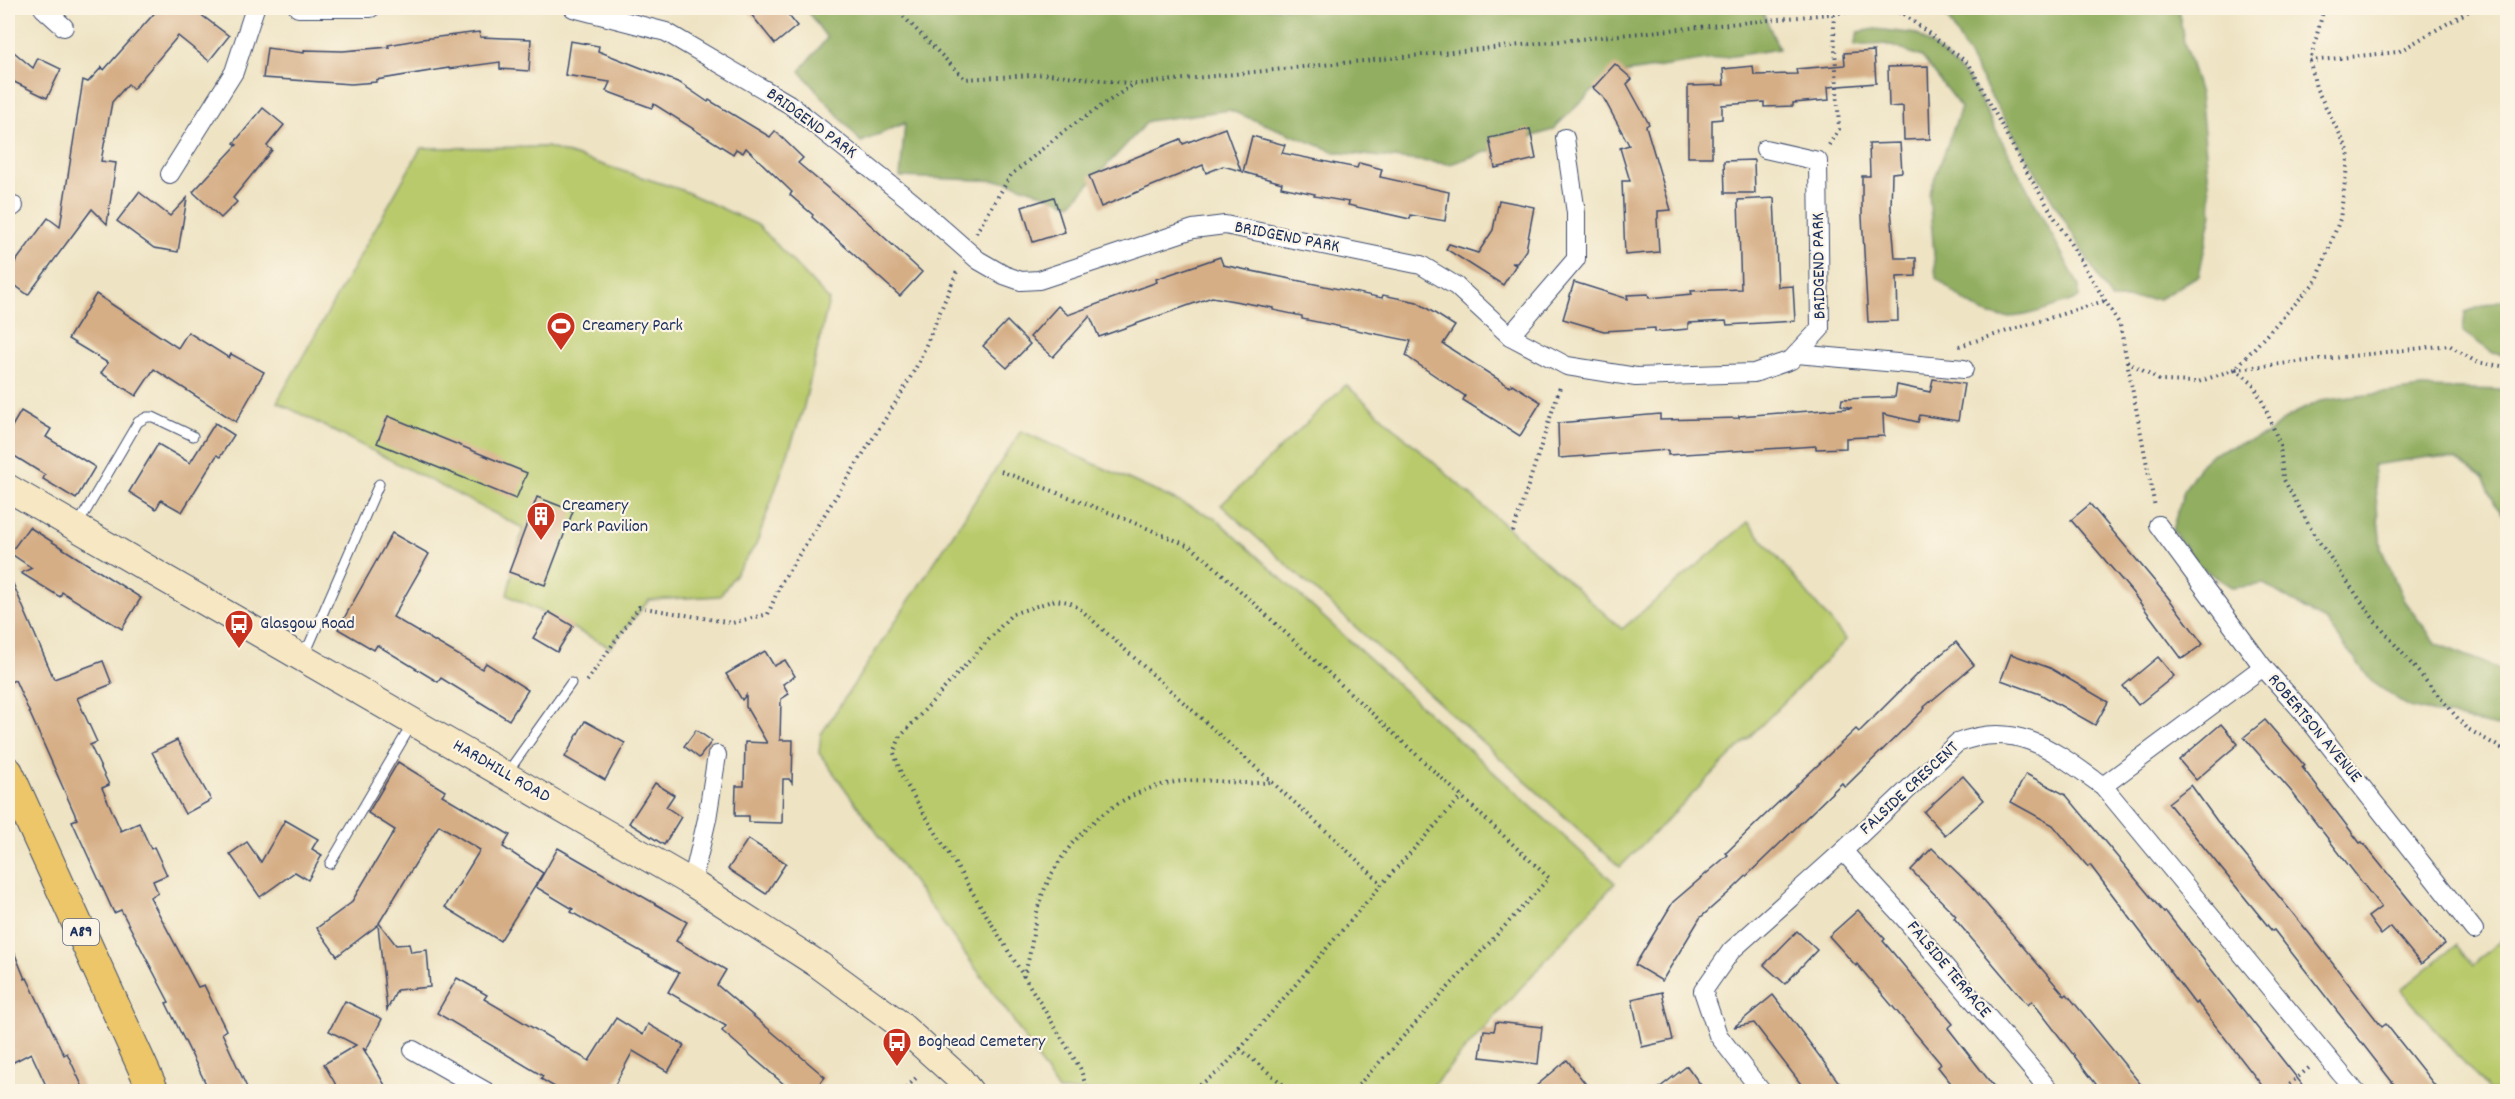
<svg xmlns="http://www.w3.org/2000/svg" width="2515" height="1099" font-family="Dekko,sans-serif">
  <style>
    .green { fill: #b9ca6c; stroke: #6a7c65; stroke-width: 1.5 }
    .forest { fill: #92ae60; stroke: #566e5f; stroke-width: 1.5 }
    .building { fill: #d5ae86 }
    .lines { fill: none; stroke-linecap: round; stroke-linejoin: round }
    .service-casing { stroke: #3b4a6d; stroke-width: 11 }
    .minor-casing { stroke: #3b4a6d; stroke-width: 20 }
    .secondary-casing { stroke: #3b4a6d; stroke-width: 29 }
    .primary-casing { stroke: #3b4a6d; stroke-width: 32 }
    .path { stroke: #3b4a6d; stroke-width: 4; stroke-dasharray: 1.5 4.5; stroke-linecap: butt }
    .service { stroke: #fff; stroke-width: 9 }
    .minor { stroke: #fff; stroke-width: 18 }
    .secondary { stroke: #f7e8c3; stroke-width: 27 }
    .primary { stroke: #ecc669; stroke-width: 30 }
    .labels { text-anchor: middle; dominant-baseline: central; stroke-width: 4.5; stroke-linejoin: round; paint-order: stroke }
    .shield { fill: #fcf5e5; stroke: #5e6a86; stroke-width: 1.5 }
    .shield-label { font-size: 16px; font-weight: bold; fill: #1b2f5e }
    .street-label { font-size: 18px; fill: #1b2f5e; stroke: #fcf5e5 }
    .poi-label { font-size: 18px; fill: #1b2f5e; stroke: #fcf5e5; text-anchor: start }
  </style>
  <rect width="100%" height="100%" fill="#fcf5e5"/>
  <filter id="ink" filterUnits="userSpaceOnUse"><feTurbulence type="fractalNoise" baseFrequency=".0167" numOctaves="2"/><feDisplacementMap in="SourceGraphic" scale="12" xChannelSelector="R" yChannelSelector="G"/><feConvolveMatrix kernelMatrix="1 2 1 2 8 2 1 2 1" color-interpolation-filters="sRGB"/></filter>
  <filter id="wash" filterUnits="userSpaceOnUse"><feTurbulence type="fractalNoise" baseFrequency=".008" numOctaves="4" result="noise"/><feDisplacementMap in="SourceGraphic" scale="24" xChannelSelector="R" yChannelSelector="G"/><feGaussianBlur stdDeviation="1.35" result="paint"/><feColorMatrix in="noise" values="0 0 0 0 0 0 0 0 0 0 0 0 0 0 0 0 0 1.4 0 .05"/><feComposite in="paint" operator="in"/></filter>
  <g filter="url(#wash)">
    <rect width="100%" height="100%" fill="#eee3c3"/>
    <!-- green -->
    <g class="green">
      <polygon points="547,147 682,190 758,225 829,300 803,410 756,545 720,596 649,600 610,647 507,595 523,528 277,402 421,148"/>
      <polygon points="1346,385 1622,629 1748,522 1846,640 1620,867 1221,505"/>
      <polygon points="1021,431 1215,518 1615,883 1428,1091 1058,1091 1011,1017 819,753 821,734"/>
      <polygon points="2507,934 2507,1091 2489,1091 2401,990 2456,945 2473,965"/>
    </g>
    <!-- forest -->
    <g class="forest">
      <polygon points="805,8 1761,8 1779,49 1609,75 1552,130 1450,164 1335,152 1229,110 1148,121 1071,204 1006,181 900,177 905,123 861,142 800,71 827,38"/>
      <polygon points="1942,8 2178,8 2184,42 2200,94 2212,213 2199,275 2159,299 2111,299 1988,91"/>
      <path d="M1875,29L1917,34L1945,56L1970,81L2079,286V298C2053,306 2018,323 1991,315C1971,309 1953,291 1936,278L1929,194L1961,108L1922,57L1886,44L1854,46L1858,32Z"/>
      <polygon points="2507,298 2508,298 2507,356 2493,353 2463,332 2465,312"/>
      <polygon points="2422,388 2507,390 2507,519 2496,506 2483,477 2456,460 2429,457 2373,465 2381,548 2404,601 2437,644 2497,668 2507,676 2507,720 2497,727 2409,707 2371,681 2327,622 2264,584 2233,588 2200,567 2172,530 2184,490 2201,464 2213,453 2266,435 2289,416 2320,401"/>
    </g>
    <g id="blocks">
      <!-- building -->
      <g class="building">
        <polygon points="159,8 192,8 229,36 209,61 178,36 133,89 128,84 112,102 101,161 116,163 107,224 92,209 28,295 8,280 8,272 48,218 60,227 83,80 88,82 102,67 104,70"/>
        <polygon points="746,8 783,8 797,26 775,44"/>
        <polygon points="479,32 480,37 531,39 529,71 500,69 500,62 449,69 449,68 376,80 376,82 351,84 263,78 267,48 304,53 304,50 343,51 389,47 388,45 422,39"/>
        <polygon points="570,41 599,46 598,51 680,83 708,102 709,100 770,137 775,131 803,158 798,163 861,216 922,272 900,296 812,217 813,215 790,195 792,192 746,148 743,153 736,149 733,154 654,104 652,108 606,91 610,82 565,75"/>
        <polygon points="8,47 33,68 38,58 61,69 47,98 8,79"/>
        <polygon points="1874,51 1876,83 1828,87 1829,100 1793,103 1793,106 1764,107 1764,102 1722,105 1722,119 1712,120 1712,157 1688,157 1688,86 1724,85 1723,69 1753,66 1754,75 1797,74 1796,69 1845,65 1844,53"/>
        <polygon points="1615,64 1632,79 1627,84 1649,124 1646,126 1671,210 1658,211 1658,218 1657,219 1659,252 1625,255 1622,181 1630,181 1620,148 1629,145 1603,97 1593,88"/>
        <polygon points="1928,66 1930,139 1904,140 1903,106 1889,107 1888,67"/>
        <polygon points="263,108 284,125 267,146 272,150 233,198 237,202 221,218 193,192 237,145 234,143"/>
        <polygon points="1225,128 1241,171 1223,166 1206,173 1203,165 1101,207 1089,176 1181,139 1183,144"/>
        <polygon points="1530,129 1536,159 1495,168 1489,138"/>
        <polygon points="1252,136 1285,145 1282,153 1357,168 1359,163 1382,169 1380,177 1449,192 1445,221 1411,215 1410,219 1348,205 1349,202 1314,196 1315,194 1281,187 1282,183 1243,172"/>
        <polygon points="1900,143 1902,172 1892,173 1891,208 1895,258 1916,258 1916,276 1897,277 1898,321 1868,322 1862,216 1862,176 1870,176 1869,144"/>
        <polygon points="1754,160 1755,193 1725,193 1724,161"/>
        <polygon points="139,192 170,216 187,198 178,252 154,248 117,221"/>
        <polygon points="1054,197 1065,232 1033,242 1022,207"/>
        <polygon points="1774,198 1778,287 1793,286 1795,321 1727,325 1726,321 1688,323 1688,329 1655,332 1655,328 1604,331 1563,319 1574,282 1628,299 1627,295 1648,294 1649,298 1692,294 1691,291 1741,289 1738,200"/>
        <polygon points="1499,200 1534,207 1526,250 1517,263 1512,263 1516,265 1503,285 1446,249 1449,244 1478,253 1493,230"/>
        <polygon points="1220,257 1223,265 1382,298 1383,295 1417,302 1455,326 1443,344 1510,387 1512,384 1541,402 1520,436 1463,400 1465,396 1406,356 1411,341 1302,319 1302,316 1273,310 1273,308 1212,297 1099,337 1090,316 1053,357 1030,337 1058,306 1068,315 1157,282 1156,279"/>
        <polygon points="96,294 178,348 188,332 229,358 231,354 264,372 236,422 154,369 136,396 101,373 108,363 68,339"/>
        <polygon points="1007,321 1030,344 1007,368 983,346"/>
        <polygon points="1933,379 1964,384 1958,421 1920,415 1918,422 1883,414 1884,436 1846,438 1846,448 1816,449 1816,446 1668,455 1668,450 1559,458 1558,423 1660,414 1660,420 1739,418 1739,416 1852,408 1841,405 1842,399 1895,397 1897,385 1930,392"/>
        <polygon points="21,411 51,429 46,437 95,467 76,499 43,479 45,475 8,452 8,433"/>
        <polygon points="388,416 527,473 516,499 377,443"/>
        <polygon points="215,423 234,435 220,457 217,455 182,512 161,500 156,509 129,492 158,444 190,463"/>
        <polygon points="537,497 573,511 545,585 509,572"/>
        <polygon points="2090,504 2167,596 2203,644 2182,659 2132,592 2071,520"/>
        <polygon points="29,527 141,598 122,629 62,592 60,597 21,573 32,568 10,553"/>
        <polygon points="392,533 429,554 393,617 482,669 486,663 528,690 509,720 441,678 438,682 377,645 374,650 338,629"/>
        <polygon points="8,572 54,679 103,661 112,684 77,698 97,742 90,745 109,785 102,788 121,831 139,823 151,849 154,847 167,875 153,881 158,893 150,897 198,987 204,985 226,1030 222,1033 249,1092 210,1092 166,1003 169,1002 121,910 114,913 72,821 77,819 15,680 8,683"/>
        <polygon points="549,612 573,626 557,652 533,638"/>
        <polygon points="1956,642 1974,665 1924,707 1925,708 1845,787 1842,783 1734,888 1700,918 1662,981 1635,965 1673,902 1728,855 1726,853 1762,818 1856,729 1859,732 1915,676"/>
        <polygon points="765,651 774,666 785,660 795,676 783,684 789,694 781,699 780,740 793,740 792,783 789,779 783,779 782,823 749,822 749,816 735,816 736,786 744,786 745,742 767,743 746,707 746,695 742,700 726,674"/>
        <polygon points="2011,654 2050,668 2108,702 2095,725 2040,694 2001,680"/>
        <polygon points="2158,657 2174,676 2138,705 2123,686"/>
        <polygon points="2265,720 2304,765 2302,767 2360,843 2362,842 2445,944 2421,964 2391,927 2381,935 2368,917 2381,907 2291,791 2244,737"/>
        <polygon points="585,721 625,743 605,780 565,757"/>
        <polygon points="2221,724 2238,744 2196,780 2179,760"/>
        <polygon points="696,730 712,741 699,758 684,746"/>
        <polygon points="177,740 211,800 185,814 152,752"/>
        <polygon points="398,762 445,791 442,795 510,835 503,847 543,873 500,941 445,907 480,850 439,825 379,923 396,945 409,944 411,952 427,950 430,987 397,990 387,1010 378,925 337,956 317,928 351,903 395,830 368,813"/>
        <polygon points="2026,774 2066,795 2164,913 2166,912 2308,1092 2267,1092 2197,1002 2195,1004 2090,865 2088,867 2053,825 2011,802"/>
        <polygon points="1963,776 1984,800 1945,835 1924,812"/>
        <polygon points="655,783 674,795 666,807 681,817 664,845 629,823"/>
        <polygon points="2191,785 2217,821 2309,933 2382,1027 2386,1024 2440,1092 2400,1092 2274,930 2272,931 2168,803"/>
        <polygon points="285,820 318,839 312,849 322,855 308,880 295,872 260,897 230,854 247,842 261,862"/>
        <polygon points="748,839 786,863 766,894 728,869"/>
        <polygon points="558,848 687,922 676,941 726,970 717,985 825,1077 813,1092 793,1092 722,1031 726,1026 668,992 679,973 571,912 573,909 536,887"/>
        <polygon points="1932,848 1971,886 2065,996 2067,994 2147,1092 2102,1092 2032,1001 2028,1005 1954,918 1956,916 1911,870"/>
        <polygon points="1858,910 1885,939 1883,941 1953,1024 1948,1028 1998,1092 1958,1092 1938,1067 1941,1064 1857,964 1856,966 1829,936"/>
        <polygon points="1797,931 1817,950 1785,984 1764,965"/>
        <polygon points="8,937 25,979 27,978 64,1055 67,1053 85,1092 49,1092 31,1053 8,1065"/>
        <polygon points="457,978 487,995 484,999 589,1061 616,1018 643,1035 648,1024 684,1045 668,1072 633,1051 611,1092 563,1092 541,1079 543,1076 437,1013"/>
        <polygon points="1662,992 1673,1040 1642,1047 1632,999"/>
        <polygon points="1773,995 1797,1026 1846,1092 1807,1092 1754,1023 1734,1027"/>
        <polygon points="345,1001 382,1019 366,1050 363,1048 389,1092 340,1092 324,1064 356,1045 329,1031"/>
        <polygon points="1496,1022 1542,1027 1538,1064 1480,1057 1484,1030 1494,1031"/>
        <polygon points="1567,1060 1592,1092 1529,1092"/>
        <polygon points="1687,1066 1706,1092 1654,1092"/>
      </g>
    </g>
  </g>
  <g filter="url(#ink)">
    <use href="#blocks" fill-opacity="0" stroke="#3b4a6d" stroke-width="1.5"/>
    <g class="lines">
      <!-- service casing -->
      <g class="service-casing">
        <g id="service">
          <polyline points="77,526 138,422 147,417 153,417 193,436"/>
          <polyline points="299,649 309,645 379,484"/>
          <polyline points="507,773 571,683"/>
          <polyline points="330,864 412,724"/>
        </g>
      </g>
      <!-- minor casing -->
      <g class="minor-casing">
        <g id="minor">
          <polyline points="43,8 64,27"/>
          <polyline points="298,8 371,8"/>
          <polyline points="573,8 666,32 789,104 911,201 978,260 1004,275 1021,281 1039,280 1193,229 1225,225 1421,265 1456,286 1510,336 1567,366 1636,377 1754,373 1791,360 1820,329 1818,161 1765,149"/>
          <polyline points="170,174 234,72 255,8"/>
          <polyline points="8,210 14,206"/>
          <polyline points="1510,336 1576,259 1576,213 1565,138"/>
          <polyline points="1797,354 1964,369"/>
          <polyline points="2158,525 2263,667 2303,712 2474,930"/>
          <polyline points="2103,786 2263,667"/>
          <polyline points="1843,851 1904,918 2051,1092"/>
          <polyline points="692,883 707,819 717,755"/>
          <polyline points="413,1050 487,1092"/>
          <path d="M1762,1092L1718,1035L1703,991L1731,951L1843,851L1957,743C2018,719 2055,752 2103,786L2356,1092"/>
        </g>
      </g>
      <!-- secondary casing -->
      <g class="secondary-casing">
        <polyline id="secondary" points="8,488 692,883 819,965 898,1023 959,1078 970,1092"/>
      </g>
      <!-- primary casing -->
      <g class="primary-casing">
        <polyline id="primary" points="8,772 154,1092"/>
      </g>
      <!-- path -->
      <g class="path">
        <polyline points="895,8 965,79 1049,74 1135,84 1878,9 1902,13 1969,64 2022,164 2120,325 2155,507"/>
        <polyline points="2310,61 2398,52 2474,8"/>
        <polyline points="1829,145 1839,129 1833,8"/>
        <polyline points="976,233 1011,175 1064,131 1134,84"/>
        <polyline points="1959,346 2104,301"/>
        <polyline points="2127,361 2160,381 2198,382 2235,369 2317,280 2340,219 2349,152 2316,88 2310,61 2324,8"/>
        <polyline points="2235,369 2252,382 2265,407 2280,445 2283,478 2315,536 2375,621 2466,728 2508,752"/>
        <polyline points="2236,369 2449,345 2476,362 2508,367"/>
        <polyline points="1001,471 1118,516 1189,546 1205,558 1549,878 1352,1092"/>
        <polyline points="1513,532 1561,384"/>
        <polyline points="587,681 639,607 732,623 768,614 781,583 901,394 919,362 958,269"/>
        <path d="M1023,977C1033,952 1032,926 1040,901C1061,840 1118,787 1184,781C1214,778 1242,786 1271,782"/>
        <polyline points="1240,1049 1382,884 1462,796"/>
        <polyline points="902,1092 919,1075"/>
        <polyline points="1088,1092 1080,1068 903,779 894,753 900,737 1012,614 1055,600 1069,602 1080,609 1335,839 1382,884"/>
        <polyline points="1190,1092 1221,1070 1240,1049 1292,1092"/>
        <polyline points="2280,1092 2310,1067"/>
      </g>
      <!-- service -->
      <use href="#service" class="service"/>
      <!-- minor -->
      <use href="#minor" class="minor"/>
      <!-- secondary -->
      <use href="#secondary" class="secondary"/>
      <!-- primary -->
      <use href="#primary" class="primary"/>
    </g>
  </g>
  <!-- icons -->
  <defs>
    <g id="stadium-pin" transform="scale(1.5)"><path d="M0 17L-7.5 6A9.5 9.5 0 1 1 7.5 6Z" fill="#c8321e" stroke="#fcf5e5"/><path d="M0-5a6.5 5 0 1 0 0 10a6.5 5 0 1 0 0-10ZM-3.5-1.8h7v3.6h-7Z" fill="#fff"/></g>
    <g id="building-pin" transform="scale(1.5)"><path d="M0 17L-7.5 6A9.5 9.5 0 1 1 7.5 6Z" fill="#c8321e" stroke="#fcf5e5"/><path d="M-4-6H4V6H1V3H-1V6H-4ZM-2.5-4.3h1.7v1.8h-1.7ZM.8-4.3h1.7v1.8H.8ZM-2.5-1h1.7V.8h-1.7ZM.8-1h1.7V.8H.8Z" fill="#fff"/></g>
    <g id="bus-pin" transform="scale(1.5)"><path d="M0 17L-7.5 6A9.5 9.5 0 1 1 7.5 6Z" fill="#c8321e" stroke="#fcf5e5"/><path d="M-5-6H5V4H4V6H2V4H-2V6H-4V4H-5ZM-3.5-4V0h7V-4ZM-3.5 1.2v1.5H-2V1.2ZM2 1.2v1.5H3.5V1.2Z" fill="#fff"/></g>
  </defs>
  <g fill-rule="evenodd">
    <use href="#stadium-pin" x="561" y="326"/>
    <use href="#building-pin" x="541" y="516"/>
    <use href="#bus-pin" x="239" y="624"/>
    <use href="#bus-pin" x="897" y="1042"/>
  </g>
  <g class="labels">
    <!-- shield labels -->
    <rect class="shield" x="63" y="919" width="36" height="26" rx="4.5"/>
    <g class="shield-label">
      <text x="81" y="932">A89</text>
    </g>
    <!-- street labels -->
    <g class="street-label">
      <text transform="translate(811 124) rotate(36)">BRIDGEND PARK</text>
      <text transform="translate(1287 238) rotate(11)">BRIDGEND PARK</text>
      <text transform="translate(1820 266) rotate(-91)">BRIDGEND PARK</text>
      <text transform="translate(2314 729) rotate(50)">ROBERTSON AVENUE</text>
      <text transform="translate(501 772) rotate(30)">HARDHILL ROAD</text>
      <text transform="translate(1910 789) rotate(-43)">FALSIDE CRESCENT</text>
      <text transform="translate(1948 970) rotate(50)">FALSIDE TERRACE</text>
    </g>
    <!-- poi labels -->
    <g class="poi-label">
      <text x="582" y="326">Creamery Park</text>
      <text x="562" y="506">Creamery<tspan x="562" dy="21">Park Pavilion</tspan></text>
      <text x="260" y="624">Glasgow Road</text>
      <text x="918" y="1042">Boghead Cemetery</text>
    </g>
  </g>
  <!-- margin -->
  <rect width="2515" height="1099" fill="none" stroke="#fcf5e5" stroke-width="30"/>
</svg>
